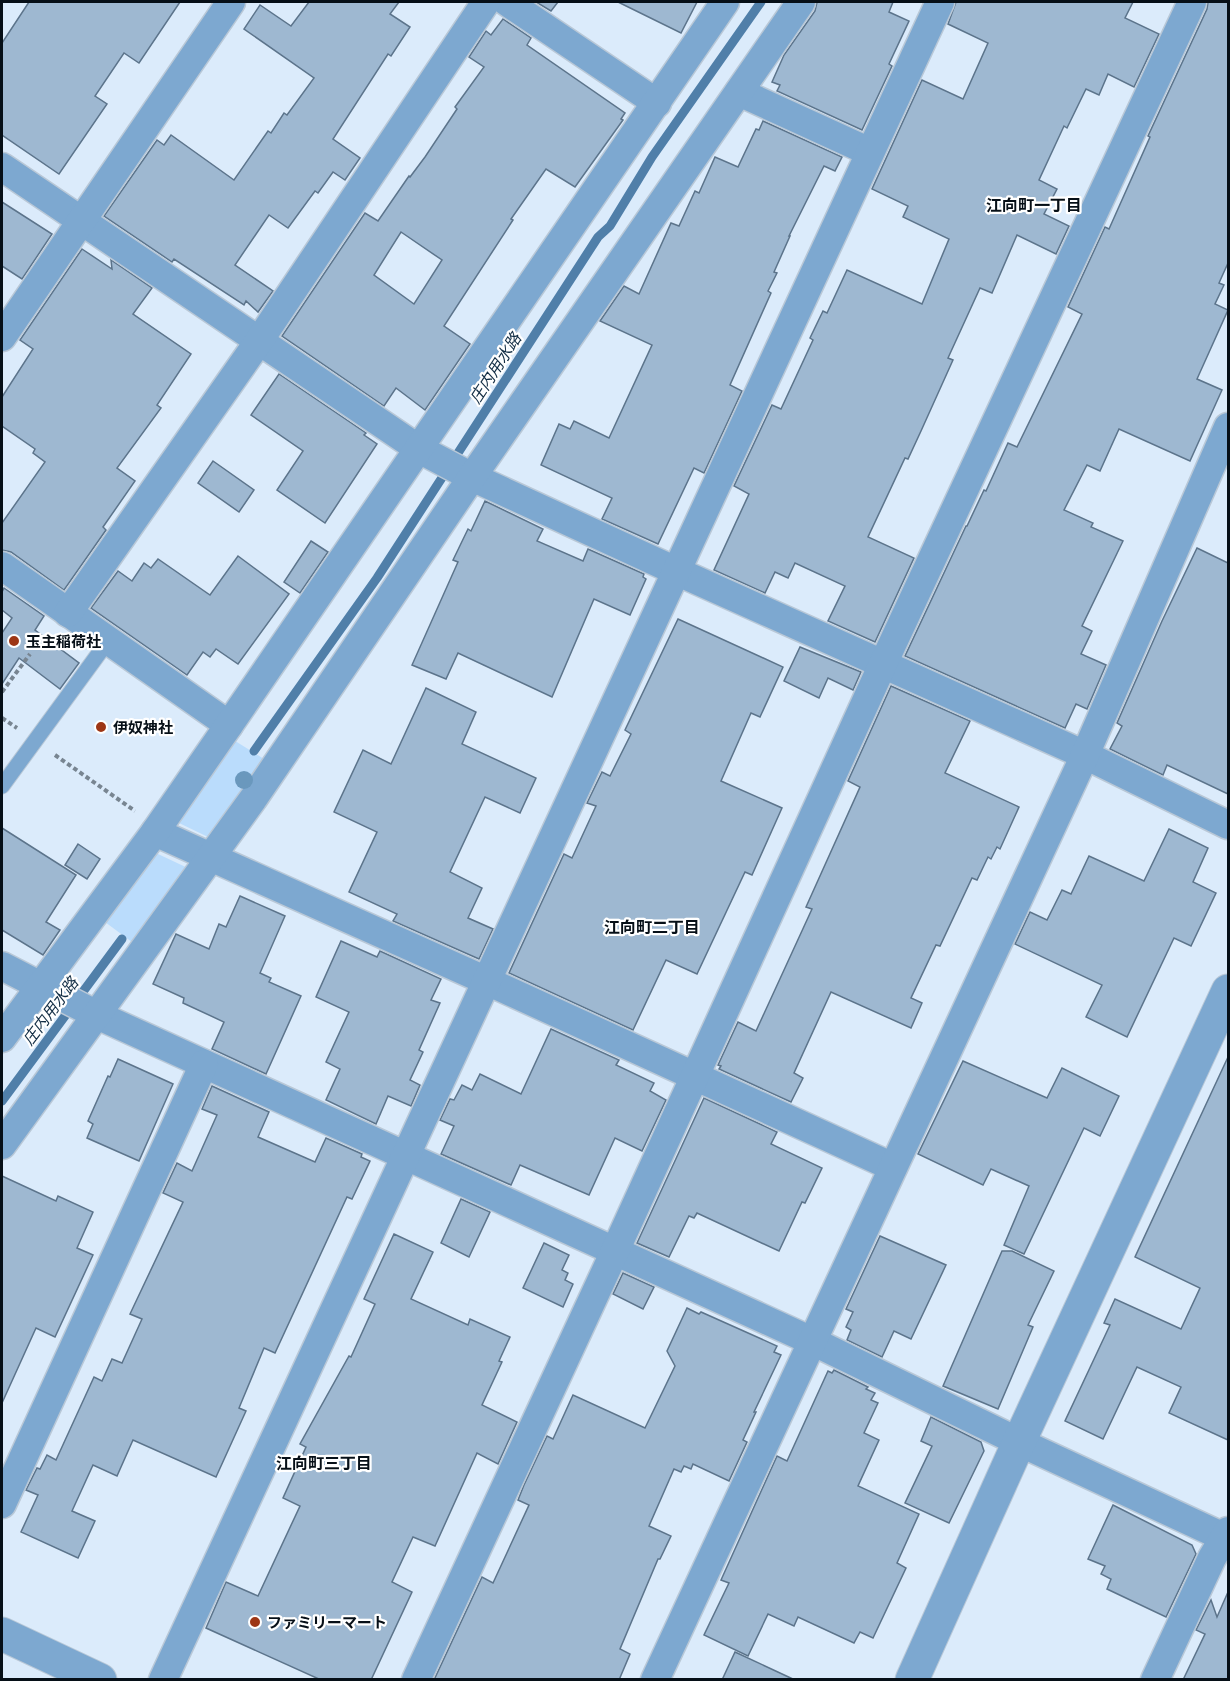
<svg xmlns="http://www.w3.org/2000/svg" width="1230" height="1681" font-family="'PT Serif','Noto Sans JP',serif">
  <style>
    .green { fill: #badcfc }
    .lines { fill: none; stroke-linecap: round; stroke-linejoin: round }
    .stream { stroke: #507fa9; stroke-width: 9 }
    .building { fill: #9eb8d1; stroke: #5c748b; stroke-width: 1.5; fill-rule: evenodd }
    .service-casing { stroke: #b9c8d7; stroke-width: 17 }
    .minor-casing { stroke: #b9c8d7; stroke-width: 31 }
    .tertiary-casing { stroke: #b9c8d7; stroke-width: 35 }
    .path { stroke: #788591; stroke-width: 4; stroke-dasharray: 4.5 3; stroke-linecap: butt }
    .service { stroke: #7da8d0; stroke-width: 15 }
    .minor { stroke: #7da8d0; stroke-width: 28 }
    .tertiary { stroke: #7da8d0; stroke-width: 33 }
    .tree { fill: #6a98bd }
    .poi-dot { fill: #9d3615; stroke: #fff; stroke-width: 2 }
    .labels { text-anchor: middle; dominant-baseline: central; stroke-width: 4.5; stroke-linejoin: round; paint-order: stroke }
    .poi-label { font-size: 15px; font-weight: bold; fill: #060f17; stroke: #fff; text-anchor: start }
    .neighbourhood-label { font-size: 16px; font-weight: bold; fill: #060f17; stroke: #fff }
    .water-label { font-size: 16px; font-style: italic; fill: #122d44; stroke: #fff }
  </style>
  <rect width="100%" height="100%" fill="#dbebfb"/>
  <!-- green -->
  <g class="green">
    <polygon points="232,739 264,759 208,837 177,822"/>
    <polygon points="158,854 192,870 136,945 101,919 148,856"/>
  </g>
  <g class="lines">
    <!-- stream -->
    <g class="stream">
      <polyline points="254,751 377,578 598,237 610,226 652,157 761,2"/>
      <polyline points="2,1101 122,939"/>
    </g>
  </g>
  <!-- building -->
  <g class="building">
    <polygon points="29,2 180,2 139,63 124,53 95,96 107,104 59,174 2,135 2,43"/>
    <polygon points="309,2 399,2 390,14 410,27 391,56 388,54 333,139 360,158 345,180 333,172 318,193 315,191 288,228 269,215 235,265 273,291 258,312 246,301 244,305 174,259 172,262 104,216 157,140 164,145 171,135 234,180 268,131 271,133 284,113 287,115 314,78 244,29 260,5 291,26"/>
    <polygon points="536,2 558,2 551,11"/>
    <polygon points="618,2 697,2 681,33"/>
    <polygon points="817,2 893,2 889,12 909,21 889,64 892,66 862,130 777,91 780,85 772,82 784,55 815,11"/>
    <polygon points="956,2 1133,2 1125,18 1159,34 1134,87 1108,74 1099,95 1086,89 1067,128 1064,126 1039,180 1057,189 1044,214 1069,226 1056,254 1017,235 992,293 980,288 948,358 953,360 921,431 908,459 905,458 868,537 914,558 875,642 828,621 845,586 795,563 788,578 775,572 765,593 714,570 749,494 734,486 772,405 781,409 813,340 810,338 823,311 827,313 847,270 922,304 949,239 903,217 908,206 872,189 922,80 963,99 988,43 948,24"/>
    <polygon points="1208,2 1228,2 1228,263 1219,283 1224,285 1215,304 1228,310 1197,379 1222,390 1190,461 1119,429 1100,471 1087,465 1064,510 1093,523 1091,527 1123,541 1082,626 1092,631 1081,654 1106,665 1087,709 1076,704 1065,728 905,656 966,526 967,526 984,490 986,491 1008,443 1017,447 1082,314 1068,307 1105,227 1109,229 1150,137 1148,136 1207,9"/>
    <path d="M503,19L531,38L527,45L625,113L621,119L623,120L575,187L546,169L511,219L513,220L444,326L470,344L425,410L396,388L384,406L282,336L365,213L378,221L409,176L410,177L425,157L457,109L455,107L484,67L469,57L486,31L491,35ZM401,232L442,260L414,304L374,275Z"/>
    <polygon points="763,121 842,157 835,171 824,166 789,236 790,236 774,272 777,273 768,291 771,293 730,385 742,391 704,473 694,468 658,544 602,519 612,498 541,465 559,424 570,429 574,421 609,438 652,345 600,321 624,286 639,294 671,223 679,226 695,191 699,193 715,157 738,167 756,129 759,130"/>
    <polygon points="2,202 52,234 22,279 2,266"/>
    <polygon points="82,249 112,269 111,260 152,288 133,314 191,354 157,405 161,408 117,468 135,481 103,527 106,530 64,590 11,552 2,550 2,523 45,462 33,453 35,449 2,426 2,397 33,349 20,340"/>
    <polygon points="279,374 366,433 364,435 377,444 325,523 277,490 303,451 251,415"/>
    <polygon points="213,461 254,490 239,512 198,483"/>
    <polygon points="485,501 543,529 537,541 583,561 588,549 644,574 643,577 646,579 630,615 594,599 552,697 458,653 446,679 412,665 458,562 453,560 468,529 471,531"/>
    <polygon points="311,541 328,552 300,593 284,582"/>
    <polygon points="1197,548 1228,563 1228,794 1167,765 1163,775 1110,749 1122,726 1117,723 1162,621"/>
    <polygon points="238,556 289,594 238,664 216,649 210,657 203,652 187,675 91,608 118,571 132,581 144,563 151,568 158,559 210,595"/>
    <polygon points="4,588 44,616 35,630 79,663 60,689 19,658 2,684 2,633 12,618 2,610 2,592"/>
    <polygon points="678,619 783,667 760,717 751,713 721,781 782,808 752,875 745,872 697,974 666,960 633,1030 509,973 564,854 572,858 596,806 587,803 602,772 610,776 631,734 625,730"/>
    <polygon points="800,647 861,672 853,690 828,678 819,698 784,681"/>
    <polygon points="891,686 970,721 945,773 1019,807 1000,849 997,847 991,859 988,857 977,880 972,878 940,946 936,945 911,998 922,1003 911,1028 831,992 794,1073 803,1078 791,1102 719,1069 721,1066 718,1065 738,1022 756,1031 812,909 806,907 860,787 848,781"/>
    <polygon points="426,688 476,712 462,744 536,778 520,813 485,797 450,872 482,888 468,918 493,929 479,959 393,921 397,914 349,892 377,832 334,812 363,750 391,764"/>
    <polygon points="2,828 76,875 46,922 60,930 43,955 2,930"/>
    <polygon points="1169,829 1208,848 1193,882 1216,893 1191,946 1174,938 1127,1037 1086,1017 1102,985 1015,944 1030,912 1047,920 1062,890 1071,894 1089,856 1144,881"/>
    <polygon points="78,844 100,859 87,879 65,865"/>
    <polygon points="240,896 285,916 260,973 271,978 269,982 301,996 266,1074 212,1049 224,1022 183,1003 184,998 153,984 176,934 209,949 219,924 226,927"/>
    <polygon points="341,941 377,957 380,951 441,979 431,1000 440,1003 419,1050 423,1052 410,1080 420,1085 411,1106 388,1096 376,1124 326,1100 340,1069 326,1062 349,1012 316,997"/>
    <polygon points="551,1029 619,1060 616,1065 654,1083 650,1091 666,1100 642,1151 615,1138 589,1195 520,1165 511,1185 441,1154 454,1126 440,1120 450,1099 454,1100 462,1085 472,1090 480,1074 521,1094"/>
    <polygon points="1228,1057 1228,1440 1169,1413 1181,1387 1137,1367 1103,1439 1065,1421 1110,1325 1104,1323 1115,1299 1181,1329 1200,1288 1135,1257"/>
    <polygon points="118,1059 173,1084 139,1161 87,1138 93,1124 88,1121 108,1076 110,1077"/>
    <polygon points="963,1061 1047,1098 1062,1068 1119,1096 1100,1136 1084,1128 1024,1254 1004,1245 1029,1186 991,1169 983,1185 918,1154"/>
    <polygon points="212,1086 269,1112 258,1137 315,1162 326,1138 362,1154 361,1157 370,1161 352,1199 347,1197 275,1353 264,1348 239,1408 246,1411 216,1477 133,1440 117,1476 93,1465 72,1511 95,1521 78,1558 21,1532 38,1495 26,1490 37,1468 40,1469 47,1455 56,1460 94,1377 102,1381 112,1359 122,1363 142,1319 130,1314 183,1202 163,1193 177,1163 192,1171 217,1115 202,1109"/>
    <polygon points="704,1098 777,1132 771,1144 822,1168 805,1203 802,1202 779,1251 697,1213 694,1218 689,1216 669,1257 637,1243"/>
    <polygon points="2,1176 56,1201 58,1196 93,1212 77,1248 93,1255 55,1337 36,1328 2,1403"/>
    <polygon points="461,1199 490,1212 469,1257 441,1243"/>
    <polygon points="394,1234 433,1252 411,1299 468,1325 470,1319 510,1337 499,1361 502,1362 482,1405 517,1422 498,1464 477,1453 435,1546 413,1537 392,1582 412,1592 371,1680 321,1680 206,1628 226,1582 258,1596 300,1506 283,1498 306,1447 300,1444 349,1356 351,1357 375,1304 364,1299"/>
    <polygon points="880,1236 946,1265 911,1339 894,1331 882,1357 847,1340 851,1330 846,1327 853,1312 846,1309"/>
    <polygon points="544,1243 569,1255 562,1270 568,1273 565,1280 573,1284 563,1307 523,1288"/>
    <polygon points="1002,1251 1012,1251 1054,1271 1028,1325 1033,1327 998,1409 943,1386"/>
    <polygon points="623,1273 654,1287 643,1309 613,1294"/>
    <polygon points="687,1308 699,1314 701,1312 777,1346 774,1352 781,1355 754,1412 756,1412 743,1440 747,1442 729,1481 693,1464 691,1469 684,1466 681,1472 674,1469 649,1526 671,1536 660,1559 658,1559 620,1649 630,1654 619,1680 434,1680 482,1577 493,1583 529,1505 518,1500 524,1485 547,1436 553,1439 573,1395 645,1428 675,1366 667,1351"/>
    <polygon points="834,1370 868,1387 866,1389 875,1393 871,1400 878,1403 864,1433 879,1440 858,1486 919,1514 897,1563 906,1568 873,1638 860,1632 854,1643 798,1617 794,1626 768,1614 748,1656 704,1635 729,1583 721,1580 777,1456 787,1461 828,1371 832,1373"/>
    <polygon points="931,1417 981,1442 984,1451 949,1523 905,1503 932,1446 921,1441"/>
    <polygon points="1113,1505 1192,1545 1196,1554 1166,1617 1107,1589 1111,1579 1101,1574 1105,1566 1088,1559"/>
    <polygon points="1228,1592 1228,1680 1183,1680 1205,1634 1196,1630 1211,1600 1217,1617"/>
    <polygon points="735,1652 795,1680 722,1680"/>
  </g>
  <g class="lines">
    <!-- service casing -->
    <g class="service-casing">
      <polyline id="service" points="2,786 108,641"/>
    </g>
    <!-- minor casing -->
    <g class="minor-casing">
      <g id="minor">
        <polyline points="507,2 657,103"/>
        <polyline points="739,92 870,152"/>
        <polyline points="2,167 419,449 472,477 676,571 1085,755 1228,825"/>
        <polyline points="2,337 231,2"/>
        <polyline points="2,566 229,725"/>
        <polyline points="68,613 259,341 486,2"/>
        <polyline points="155,832 487,981 893,1167"/>
        <polyline points="2,966 97,1015 812,1341 1019,1442 1228,1539"/>
        <polyline points="2,1038 155,832 229,725 725,2"/>
        <polyline points="2,1145 253,799 472,477 801,2"/>
        <polyline points="2,1504 204,1064"/>
        <polyline points="163,1680 940,2"/>
        <polyline points="416,1680 615,1251 883,664 1192,2"/>
        <polyline points="655,1680 1085,755 1228,427"/>
        <polyline points="1155,1680 1212,1558 1228,1531"/>
      </g>
    </g>
    <!-- tertiary casing -->
    <g class="tertiary-casing">
      <g id="tertiary">
        <polyline points="2,1634 100,1680"/>
        <polyline points="912,1680 1019,1442 1228,991"/>
      </g>
    </g>
    <!-- path -->
    <g class="path">
      <polyline points="2,692 30,654"/>
      <polyline points="2,718 17,728"/>
      <polyline points="55,755 135,811"/>
    </g>
    <!-- service -->
    <use href="#service" class="service"/>
    <!-- minor -->
    <use href="#minor" class="minor"/>
    <!-- tertiary -->
    <use href="#tertiary" class="tertiary"/>
  </g>
  <!-- trees -->
  <circle class="tree" cx="244" cy="780" r="9"/>
  <!-- markers -->
  <g class="poi-dot">
    <circle cx="14" cy="641" r="6"/>
    <circle cx="101" cy="727" r="6"/>
    <circle cx="255" cy="1622" r="6"/>
  </g>
  <g class="labels">
    <!-- poi labels -->
    <g class="poi-label">
      <text x="26" y="641">玉主稲荷社</text>
      <text x="113" y="727">伊奴神社</text>
      <text x="267" y="1622">ファミリーマート</text>
    </g>
    <!-- neighbourhood labels -->
    <g class="neighbourhood-label">
      <text x="1034" y="205">江向町一丁目</text>
      <text x="652" y="927">江向町二丁目</text>
      <text x="324" y="1463">江向町三丁目</text>
    </g>
    <!-- water labels -->
    <g class="water-label">
      <text transform="translate(495 368) rotate(-57)">庄内用水路</text>
      <text transform="translate(50 1011) rotate(-53)">庄内用水路</text>
    </g>
  </g>
  <!-- border -->
  <rect width="1230" height="1681" fill="none" stroke="#060f17" stroke-width="6"/>
</svg>
